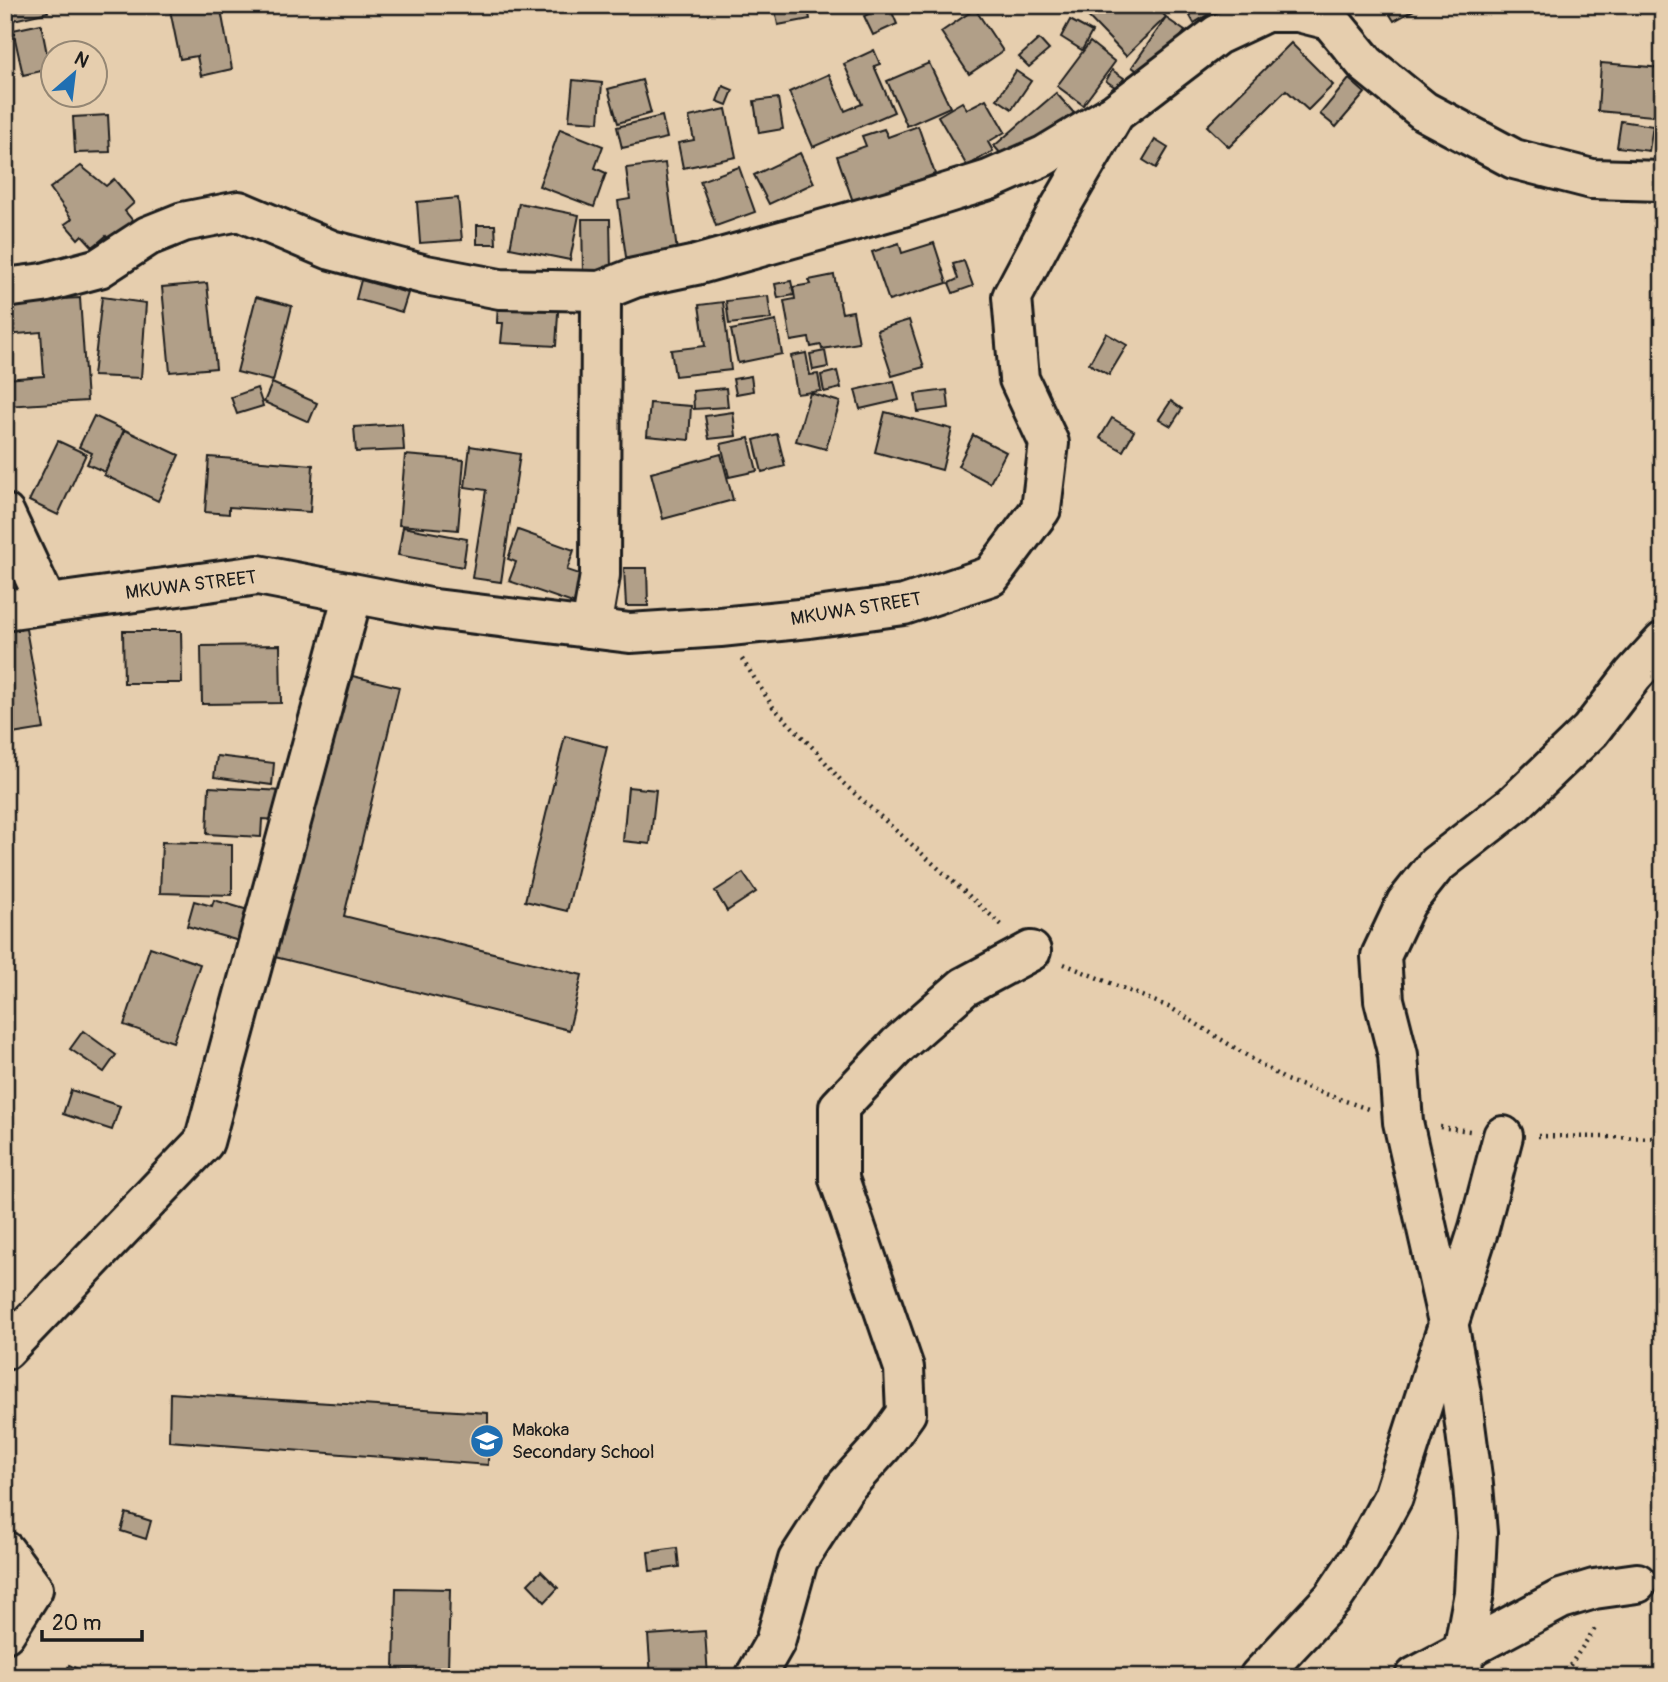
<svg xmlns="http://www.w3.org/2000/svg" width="1668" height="1682" font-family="Pangolin,sans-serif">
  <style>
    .building { fill: #b19f88; stroke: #1c1c1c; stroke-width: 2 }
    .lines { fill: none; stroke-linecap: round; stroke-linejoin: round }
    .minor-casing { stroke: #1c1c1c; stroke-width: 44 }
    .path { stroke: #1c1c1c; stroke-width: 4.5; stroke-dasharray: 2 5; stroke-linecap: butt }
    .minor { stroke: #e6ceae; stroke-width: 38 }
    .labels { text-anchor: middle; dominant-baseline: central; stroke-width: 5; stroke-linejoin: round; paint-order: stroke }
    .street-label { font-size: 19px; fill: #1c1c1c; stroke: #e6ceae }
    .poi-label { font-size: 19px; fill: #1c1c1c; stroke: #e6ceae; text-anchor: start }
  </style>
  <rect width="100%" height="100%" fill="#e6ceae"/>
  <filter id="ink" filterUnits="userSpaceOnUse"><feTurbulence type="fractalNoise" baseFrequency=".0143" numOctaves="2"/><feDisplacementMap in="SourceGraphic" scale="14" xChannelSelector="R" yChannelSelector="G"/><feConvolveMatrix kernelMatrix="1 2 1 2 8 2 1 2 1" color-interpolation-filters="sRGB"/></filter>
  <g filter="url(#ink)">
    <!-- building -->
    <g class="building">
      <polygon points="5,5 46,5 48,12 5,22"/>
      <polygon points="169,5 220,5 232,69 201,76 197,56 180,59"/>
      <polygon points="774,5 807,5 810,19 778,25"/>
      <polygon points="889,5 897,24 873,35 864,16"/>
      <polygon points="1077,5 1155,5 1166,17 1126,56"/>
      <polygon points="1184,5 1223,5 1194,23"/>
      <polygon points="1384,5 1423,5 1394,21"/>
      <polygon points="975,9 1003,51 969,74 941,32"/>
      <polygon points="1166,18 1185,31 1150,80 1132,67"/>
      <polygon points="1070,20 1092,32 1082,50 1061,37"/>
      <polygon points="41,24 50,69 23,75 13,30"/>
      <polygon points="1039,39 1049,50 1029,67 1019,57"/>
      <polygon points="1090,42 1115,62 1083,105 1057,86"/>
      <polygon points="1291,43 1333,85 1308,110 1286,90 1229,147 1207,126"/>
      <polygon points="874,50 880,64 874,66 894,112 813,147 789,92 829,74 845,111 862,104 844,64"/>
      <polygon points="929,63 950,107 907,126 887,81"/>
      <polygon points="1601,63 1663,68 1663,117 1598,111"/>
      <polygon points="1112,70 1124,78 1118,89 1106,81"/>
      <polygon points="1016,71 1031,81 1012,109 997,99"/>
      <polygon points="1349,79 1365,93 1336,127 1320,114"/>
      <polygon points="573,80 602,83 599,122 569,120"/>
      <polygon points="642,80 651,113 618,123 608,89"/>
      <polygon points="723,86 733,90 727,105 717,101"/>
      <polygon points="1056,93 1074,113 1011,165 994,146"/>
      <polygon points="778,98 783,129 759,133 754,101"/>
      <polygon points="986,99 1005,132 988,142 993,151 967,166 938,116 962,102 967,109"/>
      <polygon points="726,109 736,157 683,168 678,143 694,140 689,117"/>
      <polygon points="108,115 110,152 75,153 73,117"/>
      <polygon points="662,116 667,138 622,148 617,127"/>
      <polygon points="1621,121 1653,126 1649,151 1617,147"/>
      <polygon points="918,126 935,174 889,191 891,197 856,210 837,156 866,146 862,136 884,129 888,137"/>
      <polygon points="560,129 603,146 595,168 606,173 594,207 539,186"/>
      <polygon points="1155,140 1168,148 1156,168 1143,160"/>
      <polygon points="800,153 814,183 769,204 754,175"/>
      <polygon points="665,163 678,258 627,264 618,201 630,199 626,168"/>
      <polygon points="81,166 106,186 114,179 134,203 125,211 133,221 110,241 106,236 93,247 82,235 78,239 65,224 72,219 50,188"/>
      <polygon points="739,167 755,212 716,226 700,181"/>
      <polygon points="458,198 462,240 420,243 417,202"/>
      <polygon points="519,203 579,215 570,260 510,248"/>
      <polygon points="582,219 610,219 611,272 583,272"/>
      <polygon points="477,225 495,225 496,244 477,244"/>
      <polygon points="899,243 902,253 934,243 947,283 889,301 872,252"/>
      <polygon points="964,261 973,286 953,293 949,283 958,279 953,264"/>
      <polygon points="834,275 842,313 853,311 859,343 822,349 821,345 811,347 809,338 791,341 784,301 795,299 793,287 811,284 809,280"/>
      <polygon points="361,280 408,293 402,312 356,299"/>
      <polygon points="791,281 794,295 778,298 775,284"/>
      <polygon points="207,283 216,368 170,372 162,287"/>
      <polygon points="768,296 771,319 729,324 726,301"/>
      <polygon points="102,297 146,303 141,378 93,376"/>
      <polygon points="256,297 292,306 273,381 237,372"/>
      <polygon points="559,297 556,346 501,343 503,323 497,323 498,301"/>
      <polygon points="80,298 87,401 5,406 5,379 44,376 41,332 5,335 5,302"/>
      <polygon points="723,302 731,370 675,376 671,350 705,346 699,305"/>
      <polygon points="909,320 924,367 892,376 877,330"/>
      <polygon points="776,321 782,354 738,363 731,330"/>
      <polygon points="1106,333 1127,345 1109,375 1089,364"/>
      <polygon points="825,351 828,367 813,370 810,354"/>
      <polygon points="806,353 810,375 818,374 821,391 797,394 791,356"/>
      <polygon points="837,371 841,388 824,392 821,375"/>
      <polygon points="751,376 753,391 736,394 733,379"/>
      <polygon points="894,381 899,400 860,409 855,390"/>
      <polygon points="272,383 317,403 309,422 264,402"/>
      <polygon points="257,388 263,406 237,414 231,397"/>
      <polygon points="726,388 728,407 694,409 693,391"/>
      <polygon points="947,390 949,408 918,412 915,394"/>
      <polygon points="810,393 840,402 826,449 796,441"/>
      <polygon points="1171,401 1182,409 1171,426 1159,419"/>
      <polygon points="650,403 691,406 689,440 647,436"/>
      <polygon points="733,412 736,436 709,439 705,416"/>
      <polygon points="885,412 952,429 942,470 875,452"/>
      <polygon points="94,416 124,430 105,472 87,464 92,453 79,447"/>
      <polygon points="1112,418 1134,431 1123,451 1100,438"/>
      <polygon points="402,424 404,450 356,452 354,427"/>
      <polygon points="125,430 179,455 158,501 104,475"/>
      <polygon points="777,434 785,466 762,472 754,440"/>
      <polygon points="973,435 1006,452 990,483 958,466"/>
      <polygon points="749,438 757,471 729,477 721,444"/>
      <polygon points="58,441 86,454 58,515 29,501"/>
      <polygon points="470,446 520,454 501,582 472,578 486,490 465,487"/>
      <polygon points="721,454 733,500 663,519 651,473"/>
      <polygon points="405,455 464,460 458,530 399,525"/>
      <polygon points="209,457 313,465 310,512 229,507 229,514 205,512"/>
      <polygon points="403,527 467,539 463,567 398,555"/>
      <polygon points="518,530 574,550 567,570 597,580 587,608 509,581 516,562 508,559"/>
      <polygon points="624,568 647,568 648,606 626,606"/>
      <polygon points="26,629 44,729 12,734 5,695 5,632"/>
      <polygon points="123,631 181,631 182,683 124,683"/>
      <polygon points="280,645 281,703 202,704 201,646"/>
      <polygon points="344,674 399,687 344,916 582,975 569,1030 275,957"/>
      <polygon points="565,736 607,747 567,911 525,901"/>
      <polygon points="217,756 274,763 272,785 214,777"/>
      <polygon points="209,787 283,791 282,820 262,819 261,837 207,834"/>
      <polygon points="628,787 656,790 650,844 623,841"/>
      <polygon points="162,842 232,844 232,895 160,893"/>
      <polygon points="743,873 756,892 727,911 715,891"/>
      <polygon points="214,900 248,910 239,941 187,926 194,901 212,906"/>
      <polygon points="150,947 200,964 173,1042 124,1025"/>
      <polygon points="83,1031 116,1055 104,1072 70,1049"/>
      <polygon points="71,1090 120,1106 112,1130 63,1114"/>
      <polygon points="170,1393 488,1413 488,1465 169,1441"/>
      <polygon points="126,1513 151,1521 146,1539 121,1531"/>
      <polygon points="677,1548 679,1567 650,1571 648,1552"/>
      <polygon points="541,1571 558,1588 545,1602 528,1584"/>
      <polygon points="396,1588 450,1589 448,1671 394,1670"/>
      <polygon points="705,1631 708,1677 651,1677 648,1635"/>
      <polygon points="69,1665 93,1676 92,1677 64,1677"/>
    </g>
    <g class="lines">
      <!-- minor casing -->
      <g class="minor-casing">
        <g id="minor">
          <polyline points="1329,5 1330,20 1366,64 1424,111 1514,159 1592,179 1663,181"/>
          <polyline points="5,288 43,283 99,268 148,236 183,222 239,211 331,250 426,275 500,289 601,291 634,278 696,265 896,209 989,180 1044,156 1110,116"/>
          <polyline points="5,514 47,604"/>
          <polyline points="5,610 258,575 435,609 630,633 720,627 809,618 904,605 991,576 1041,509 1049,443 1019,379 1012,297 1054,218 1115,113 1217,35 1266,12 1298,12 1330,20"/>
          <polyline points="591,628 600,575 601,291"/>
          <polyline points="5,1350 204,1142 353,594"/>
          <polyline points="5,1551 33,1589 5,1633"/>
          <polyline points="755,1677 775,1642 798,1560 845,1487 883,1445 906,1413 904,1368 839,1179 839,1107 898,1045 964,987 1031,951"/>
          <polyline points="1259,1677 1333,1598 1360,1558 1393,1497 1479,1228 1503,1136"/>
          <polyline points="1415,1677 1561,1599 1594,1589 1637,1583"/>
          <polyline points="1462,1677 1463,1652 1474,1593 1477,1533 1473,1485 1461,1394 1448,1322 1403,1122 1398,1055 1384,1000 1381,956 1406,903 1436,865 1513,805 1590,731 1633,675 1663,642"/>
        </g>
      </g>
      <!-- path -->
      <g class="path">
        <polyline points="742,659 773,707 815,750 843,783 1004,927"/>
        <polyline points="1064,964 1171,1008 1286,1080 1368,1109"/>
        <polyline points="1440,1127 1470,1131"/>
        <polyline points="1538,1136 1663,1138"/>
        <polyline points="1562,1677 1596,1627"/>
      </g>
      <!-- minor -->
      <use href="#minor" class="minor"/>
    </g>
  </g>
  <!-- icons -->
  <defs>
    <g id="school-disc" transform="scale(1.75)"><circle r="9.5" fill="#1f6fb2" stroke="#e6ceae"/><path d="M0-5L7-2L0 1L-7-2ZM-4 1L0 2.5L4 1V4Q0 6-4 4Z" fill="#fff"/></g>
  </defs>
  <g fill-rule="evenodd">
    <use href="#school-disc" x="487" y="1441"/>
  </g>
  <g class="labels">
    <!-- street labels -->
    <g class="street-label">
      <text transform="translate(191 585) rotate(-7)">MKUWA STREET</text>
      <text transform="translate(856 609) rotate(-9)">MKUWA STREET</text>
    </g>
    <!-- poi labels -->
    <g class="poi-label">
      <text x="512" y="1430">Makoka<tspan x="512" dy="22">Secondary School</tspan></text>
    </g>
  </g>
  <!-- margin -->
  <rect width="1668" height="1682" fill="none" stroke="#e6ceae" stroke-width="28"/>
  <rect x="14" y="14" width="1640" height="1654" fill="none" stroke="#1c1c1c" stroke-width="2.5" filter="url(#ink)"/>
  <!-- north arrow -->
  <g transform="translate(74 74) rotate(28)"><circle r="33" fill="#e6ceae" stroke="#958774" stroke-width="2"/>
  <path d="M0-5L12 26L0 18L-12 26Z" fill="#1f6fb2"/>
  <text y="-10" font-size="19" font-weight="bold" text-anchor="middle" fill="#1c1c1c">N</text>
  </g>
  <!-- scale -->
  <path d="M42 1630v10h100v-10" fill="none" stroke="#1c1c1c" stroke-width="3.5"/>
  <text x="52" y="1630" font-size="21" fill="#1c1c1c" stroke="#e6ceae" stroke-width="5" paint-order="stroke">20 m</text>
</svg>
